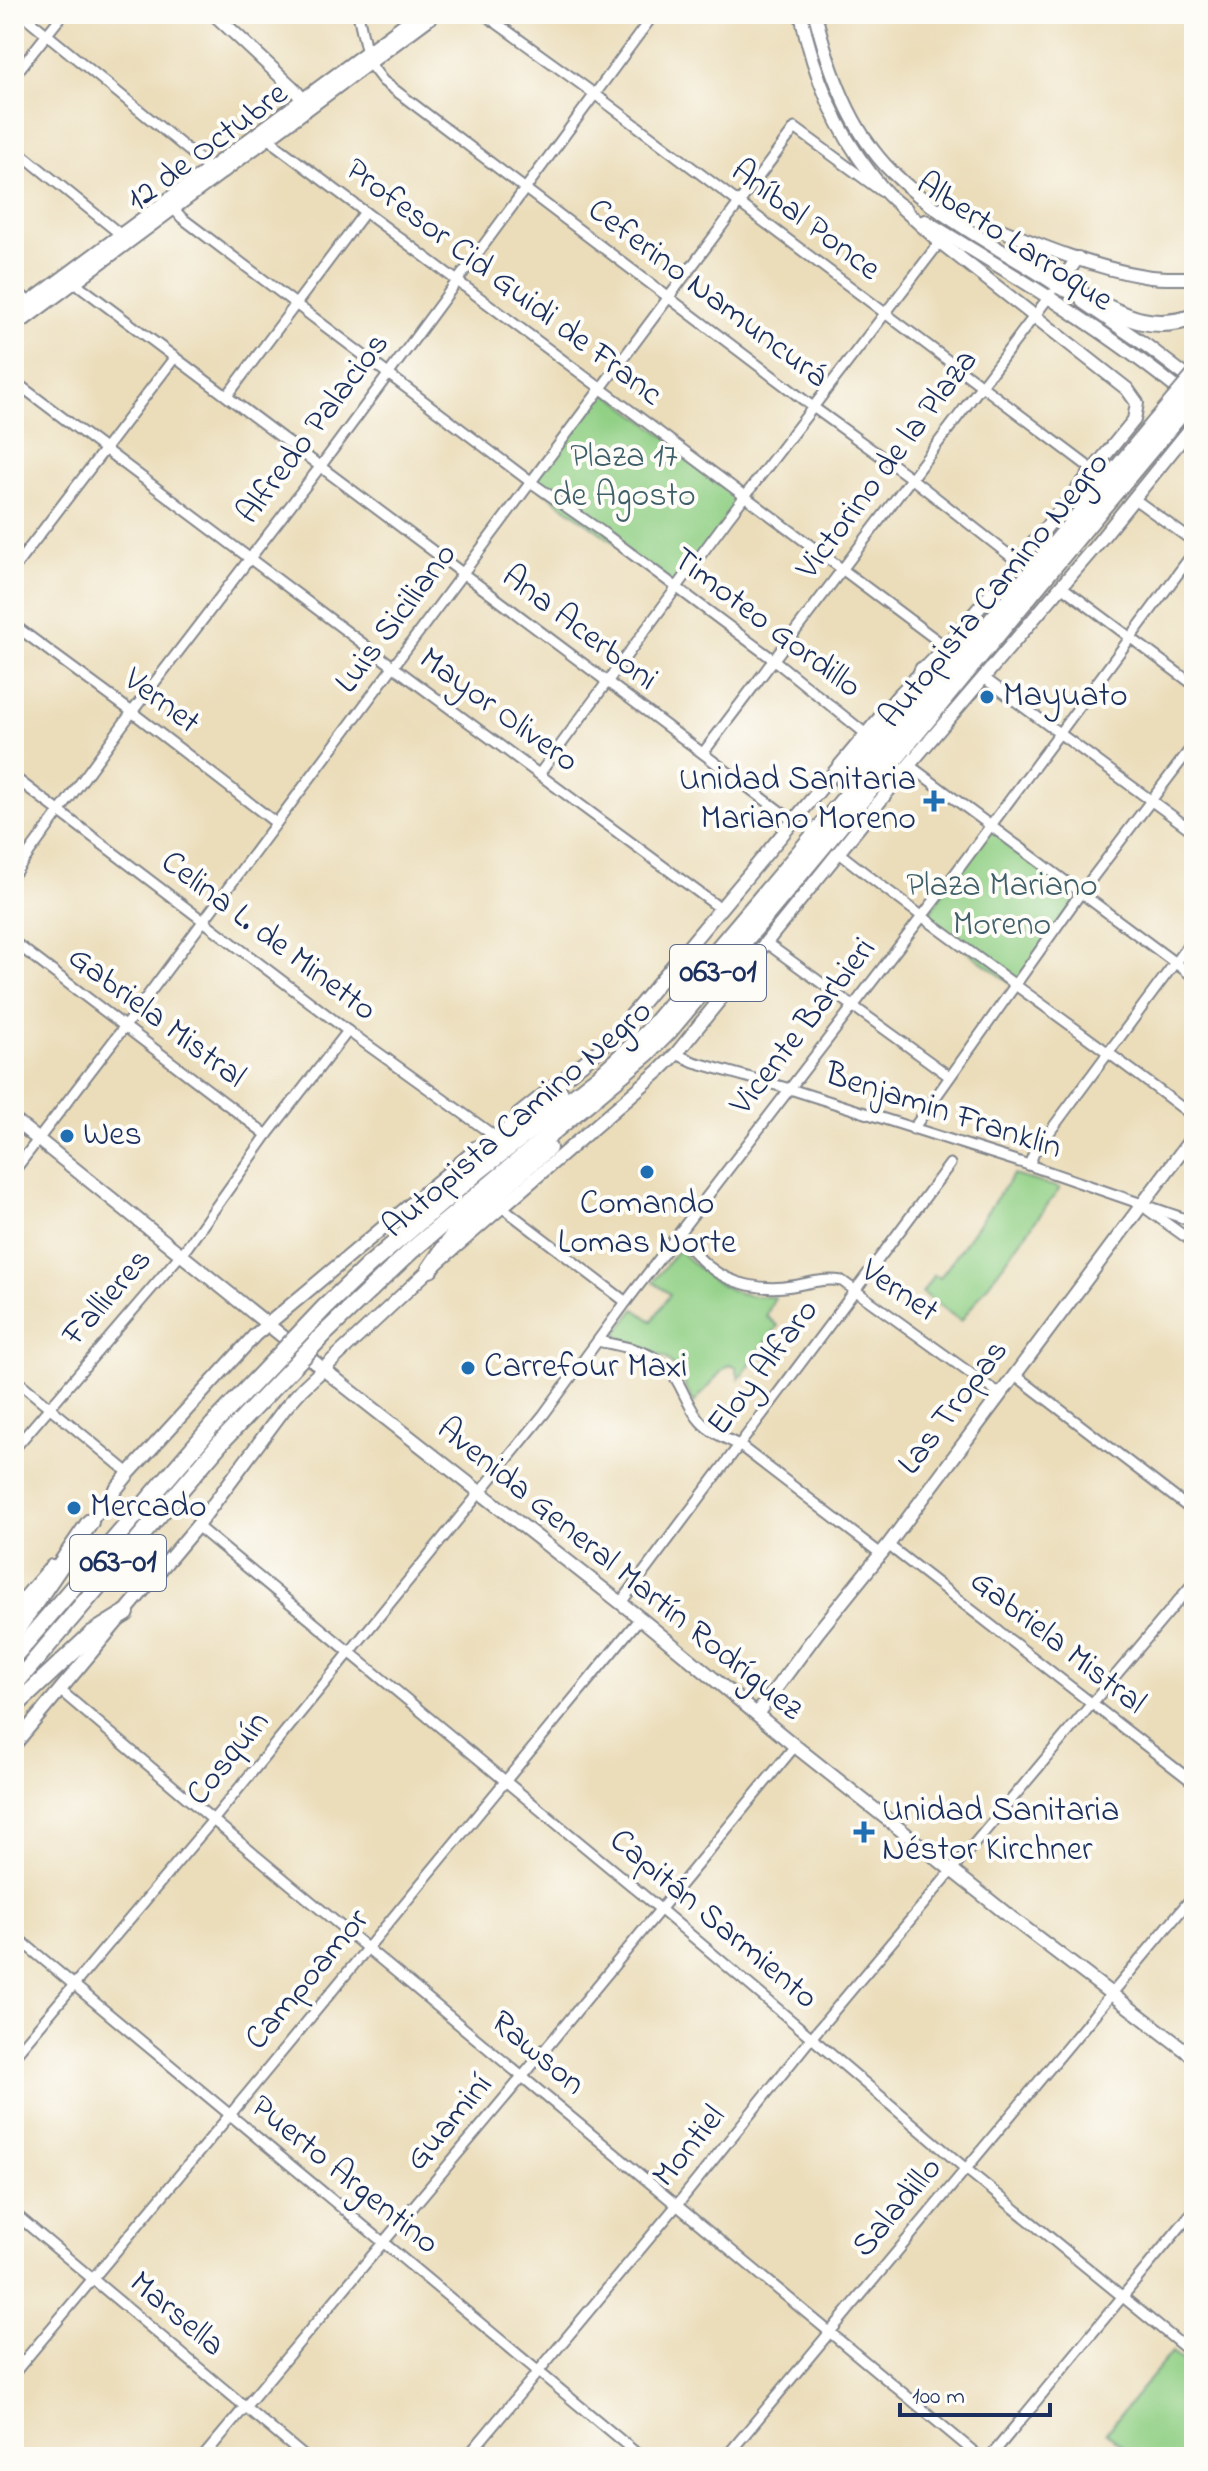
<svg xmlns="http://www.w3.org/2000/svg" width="1208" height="2471" font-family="'Indie Flower',sans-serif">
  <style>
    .green { fill: #92d086; stroke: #568072; stroke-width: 2 }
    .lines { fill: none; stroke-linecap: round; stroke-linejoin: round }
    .street-casing { stroke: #83868c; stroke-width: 13 }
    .secondary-casing { stroke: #83868c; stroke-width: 16 }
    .highway-casing { stroke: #83868c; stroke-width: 20 }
    .street { stroke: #fff; stroke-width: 9 }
    .secondary { stroke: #fff; stroke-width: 12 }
    .highway { stroke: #fff; stroke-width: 16 }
    .highway-bridge-casing { stroke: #83868c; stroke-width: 20; stroke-linecap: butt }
    .highway-bridge { stroke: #fff; stroke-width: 16 }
    .poi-dot { fill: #1f6fb2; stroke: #fdfcf7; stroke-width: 3 }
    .labels { text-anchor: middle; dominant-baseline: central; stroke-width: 8; stroke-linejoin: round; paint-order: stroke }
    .shield { fill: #fdfcf7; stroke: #5f6c8c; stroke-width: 2 }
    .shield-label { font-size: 32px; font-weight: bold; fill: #1b2f5e }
    .street-label { font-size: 34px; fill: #1b2f5e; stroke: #fdfcf7 }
    .park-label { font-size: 34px; fill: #3f5f6a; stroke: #fdfcf7 }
    .poi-label { font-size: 34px; fill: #1b2f5e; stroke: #fdfcf7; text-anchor: start }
  </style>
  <rect width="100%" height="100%" fill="#fdfcf7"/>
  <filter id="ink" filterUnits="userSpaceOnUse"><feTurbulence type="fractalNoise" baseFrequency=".0125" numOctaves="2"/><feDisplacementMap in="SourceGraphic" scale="16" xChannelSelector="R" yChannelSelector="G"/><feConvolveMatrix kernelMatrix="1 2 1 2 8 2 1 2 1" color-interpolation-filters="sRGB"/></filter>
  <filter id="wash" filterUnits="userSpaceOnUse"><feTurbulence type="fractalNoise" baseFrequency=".006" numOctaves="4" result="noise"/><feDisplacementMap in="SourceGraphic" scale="32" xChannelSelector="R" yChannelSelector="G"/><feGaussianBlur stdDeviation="1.8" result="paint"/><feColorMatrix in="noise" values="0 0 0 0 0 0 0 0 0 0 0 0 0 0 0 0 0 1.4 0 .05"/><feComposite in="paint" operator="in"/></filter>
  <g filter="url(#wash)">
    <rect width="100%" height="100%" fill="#ebddba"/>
    <!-- green -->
    <g class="green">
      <polygon points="602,389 745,496 676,587 532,483"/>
      <polygon points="990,825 1080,894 1015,986 924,920"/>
      <polygon points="1013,1175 1060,1188 961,1321 922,1293 934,1275 940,1278"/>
      <path d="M678,1250C698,1268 720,1290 748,1295C757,1297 766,1296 775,1297L766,1316L778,1326L739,1379L736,1367L729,1365L725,1367L694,1403L676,1369L666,1358L615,1335L635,1309L652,1321L670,1294L653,1282Z"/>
      <polygon points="1172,2352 1194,2370 1194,2457 1136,2457 1106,2432"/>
    </g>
  </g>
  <g filter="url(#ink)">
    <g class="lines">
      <!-- street casing -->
      <g class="street-casing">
        <g id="street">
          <polyline points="22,14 199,159 208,169"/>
          <polyline points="358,14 369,63 383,81 813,407 911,478 1018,562"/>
          <polyline points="484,14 596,95 1093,470"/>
          <polyline points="14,76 63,14"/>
          <polyline points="266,133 277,146 946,647"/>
          <polyline points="14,148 120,234"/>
          <polyline points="174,209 182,218 532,483 601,531 774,660 866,734"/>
          <polyline points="74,279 81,287 793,821"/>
          <polyline points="14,288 32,305"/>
          <polyline points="14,381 394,667 721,909"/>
          <polyline points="227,396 365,212"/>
          <polyline points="1133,498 1194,542"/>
          <polyline points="14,568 175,357"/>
          <polyline points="1061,586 1194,685"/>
          <polyline points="14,625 132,712 276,823"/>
          <polyline points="984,678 1194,832"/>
          <polyline points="703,753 1051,294"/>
          <polyline points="909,765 1194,977"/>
          <polyline points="540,773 728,518 940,242"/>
          <polyline points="14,777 348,1031 493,1135"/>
          <path d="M838,852C954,944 1077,1027 1194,1117"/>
          <polyline points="14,874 132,712 320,467 654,14"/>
          <polyline points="14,942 267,1135"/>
          <polyline points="765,942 949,1076"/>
          <polyline points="676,1054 694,1062 790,1089 1029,1165 1194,1222"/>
          <polyline points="913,1129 1080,894 1194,744"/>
          <polyline points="1029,1165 1034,1153 1194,937"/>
          <polyline points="14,1171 125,1026 795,128 881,191"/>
          <polyline points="502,1207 626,1302"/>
          <polyline points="1148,1210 1194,1243"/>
          <path d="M677,1236C688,1245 697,1257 708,1266C731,1285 764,1291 792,1286C810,1283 823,1278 842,1281L999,1394"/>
          <path d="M598,1341C619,1346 646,1349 663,1364C682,1379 685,1405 701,1422C711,1433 727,1439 739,1445L881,1554"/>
          <polyline points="1015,1375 1194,1512"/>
          <polyline points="14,1378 129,1473"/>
          <polyline points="14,1449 188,1246 267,1135 348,1031"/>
          <polyline points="197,1526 660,1909 966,2169 1194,2355"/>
          <polyline points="888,1545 1194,1783"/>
          <polyline points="620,1604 950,1164"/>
          <polyline points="61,1691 213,1820 980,2457"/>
          <polyline points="14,1935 641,2457"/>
          <polyline points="14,2056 213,1820 544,1414 626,1302 957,871 1194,552"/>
          <polyline points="14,2213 305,2457"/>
          <polyline points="14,2373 229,2116 640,1618"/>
          <polyline points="203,2457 523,2076 795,1746"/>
          <polyline points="467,2457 677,2205 812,2037 1194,1582"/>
          <polyline points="726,2457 1194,1895"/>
          <polyline points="990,2457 1194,2210"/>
        </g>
      </g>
      <!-- secondary casing -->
      <g class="secondary-casing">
        <g id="secondary">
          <polyline points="214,14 294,89 307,105"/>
          <path d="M801,14C813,72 834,127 871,174C881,187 892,201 906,209"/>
          <path d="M815,14C829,69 850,131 892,172C942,221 1007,251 1064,290"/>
          <path d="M944,207C1007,231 1077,265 1144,276C1161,279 1177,278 1194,278"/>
          <path d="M925,221C1014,275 1105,329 1185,395"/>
          <polyline points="1058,285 1078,258"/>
          <polyline points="1083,302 1147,346 1194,382"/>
          <polyline points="14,314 418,14"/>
          <polyline points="14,327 435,14"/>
          <polyline points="518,1115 598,1051 619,1030 898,696 946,647 1018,562 1134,420 1137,403 1127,389 940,242 900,206"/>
          <polyline points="14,1120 323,1369 640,1618 795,1746 1013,1919 1194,2057"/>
          <polyline points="85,1528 129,1473 255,1335 479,1147"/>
          <polyline points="14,1610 52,1566"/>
          <polyline points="757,1714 818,1632 888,1545 1194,1135"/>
          <polyline points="14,1745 197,1526 285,1408 303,1388 430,1269 659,1071 676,1054 909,765 1093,549 1194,424"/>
        </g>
      </g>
      <!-- highway casing -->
      <g class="highway-casing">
        <g id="highway">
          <path d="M1058,285C1108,303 1138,337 1194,317"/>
          <polyline points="844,783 917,685 923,670"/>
          <polyline points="474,1151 513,1128 560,1093"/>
          <polyline points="368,1266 480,1170 601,1075 647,1033 812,838 1150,429"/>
          <polyline points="430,1269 459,1227 548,1148"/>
          <path d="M371,1289L412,1250L647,1053L668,1032C834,836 995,635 1160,438"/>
          <polyline points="14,1633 90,1522"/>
          <polyline points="14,1656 213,1425"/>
          <polyline points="14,1685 222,1441"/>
          <polyline points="14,1707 92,1634 126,1613"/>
        </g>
      </g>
      <!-- street -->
      <use href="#street" class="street"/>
      <!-- secondary -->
      <use href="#secondary" class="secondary"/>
      <!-- highway -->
      <use href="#highway" class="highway"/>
      <!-- highway-bridge casing -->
      <g class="highway-bridge-casing">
        <g id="highway-bridge">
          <polyline points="1150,429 1194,377"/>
          <polyline points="1160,438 1194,398"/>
          <polyline points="213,1425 325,1307 368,1266"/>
          <polyline points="222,1441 325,1333 371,1289"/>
        </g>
      </g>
      <!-- highway-bridge -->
      <use href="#highway-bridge" class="highway-bridge"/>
    </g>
  </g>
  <!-- markers -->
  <g class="poi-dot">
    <circle cx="987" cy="697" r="8"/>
    <path d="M930 789h8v8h8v8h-8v8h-8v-8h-8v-8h8z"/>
    <circle cx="67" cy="1136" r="8"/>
    <circle cx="647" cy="1172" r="8"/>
    <circle cx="468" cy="1368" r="8"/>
    <circle cx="74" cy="1508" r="8"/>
    <path d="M860 1820h8v8h8v8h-8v8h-8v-8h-8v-8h8z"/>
  </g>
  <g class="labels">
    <!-- shield labels -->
    <g class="shield">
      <rect x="670" y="945" width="96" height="56" rx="6"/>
      <rect x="70" y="1535" width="96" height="56" rx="6"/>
    </g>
    <g class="shield-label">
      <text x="718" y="973">063-01</text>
      <text x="118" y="1563">063-01</text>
    </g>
    <!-- street labels -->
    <g class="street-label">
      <text transform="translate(208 148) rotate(-37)">12 de Octubre</text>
      <text transform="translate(805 221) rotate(37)">Aníbal Ponce</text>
      <text transform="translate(1014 243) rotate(33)">Alberto Larroque</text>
      <text transform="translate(503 283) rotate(37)">Profesor Cid Guidi de Franc</text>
      <text transform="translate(707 294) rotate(37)">Ceferino Namuncurá</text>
      <text transform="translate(314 429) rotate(-53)">Alfredo Palacios</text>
      <text transform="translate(888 465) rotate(-53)">Victorino de la Plaza</text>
      <text transform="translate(995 591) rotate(-51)">Autopista Camino Negro</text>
      <text transform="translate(397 619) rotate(-53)">Luis Siciliano</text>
      <text transform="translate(766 624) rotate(37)">Timoteo Gordillo</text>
      <text transform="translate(579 629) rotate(37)">Ana Acerboni</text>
      <text transform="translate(161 702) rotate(37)">Vernet</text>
      <text transform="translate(498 711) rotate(36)">Mayor Olivero</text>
      <text transform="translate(268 937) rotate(37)">Celina L. de Minetto</text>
      <text transform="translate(156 1018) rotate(37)">Gabriela Mistral</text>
      <text transform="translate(804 1027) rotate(-52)">Vicente Barbieri</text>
      <text transform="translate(943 1112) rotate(18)">Benjamin Franklin</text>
      <text transform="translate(518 1120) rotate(-41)">Autopista Camino Negro</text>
      <text transform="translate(899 1292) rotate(34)">Vernet</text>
      <text transform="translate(108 1298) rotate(-49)">Fallieres</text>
      <text transform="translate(764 1368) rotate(-53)">Eloy Alfaro</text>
      <text transform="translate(954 1408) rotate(-53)">Las Tropas</text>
      <text transform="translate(619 1570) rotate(39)">Avenida General Martín Rodríguez</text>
      <text transform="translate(1057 1643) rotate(38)">Gabriela Mistral</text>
      <text transform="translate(229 1759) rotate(-51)">Cosquín</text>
      <text transform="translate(713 1920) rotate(40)">Capitán Sarmiento</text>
      <text transform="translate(308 1980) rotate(-50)">Campoamor</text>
      <text transform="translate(537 2054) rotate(40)">Rawson</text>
      <text transform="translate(450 2123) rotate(-50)">Guaminí</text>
      <text transform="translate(690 2147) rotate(-51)">Montiel</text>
      <text transform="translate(344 2176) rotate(39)">Puerto Argentino</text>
      <text transform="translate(898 2208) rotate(-50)">Saladillo</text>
      <text transform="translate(176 2315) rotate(40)">Marsella</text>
    </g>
    <!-- park labels -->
    <g class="park-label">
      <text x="624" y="458">Plaza 17<tspan x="624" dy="39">de Agosto</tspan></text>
      <text x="1002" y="887">Plaza Mariano<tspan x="1002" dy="39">Moreno</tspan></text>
    </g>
    <!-- poi labels -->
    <g class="poi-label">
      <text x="1003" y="697">Mayuato</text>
      <text x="916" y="781" text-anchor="end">Unidad Sanitaria<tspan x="916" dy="39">Mariano Moreno</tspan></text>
      <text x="83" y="1136">Wes</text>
      <text x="647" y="1205" text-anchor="middle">Comando<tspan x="647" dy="39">Lomas Norte</tspan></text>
      <text x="484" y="1368">Carrefour Maxi</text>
      <text x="90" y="1508">Mercado</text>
      <text x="882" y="1812">Unidad Sanitaria<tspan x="882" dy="39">Néstor Kirchner</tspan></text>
    </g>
  </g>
  <!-- margin -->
  <rect width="1208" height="2471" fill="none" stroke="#fdfcf7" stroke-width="48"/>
  <!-- scale -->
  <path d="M900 2403v12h150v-12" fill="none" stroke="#1b2f5e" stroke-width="4"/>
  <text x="912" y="2403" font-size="24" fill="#1b2f5e" stroke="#fdfcf7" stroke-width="6" paint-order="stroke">100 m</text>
</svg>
